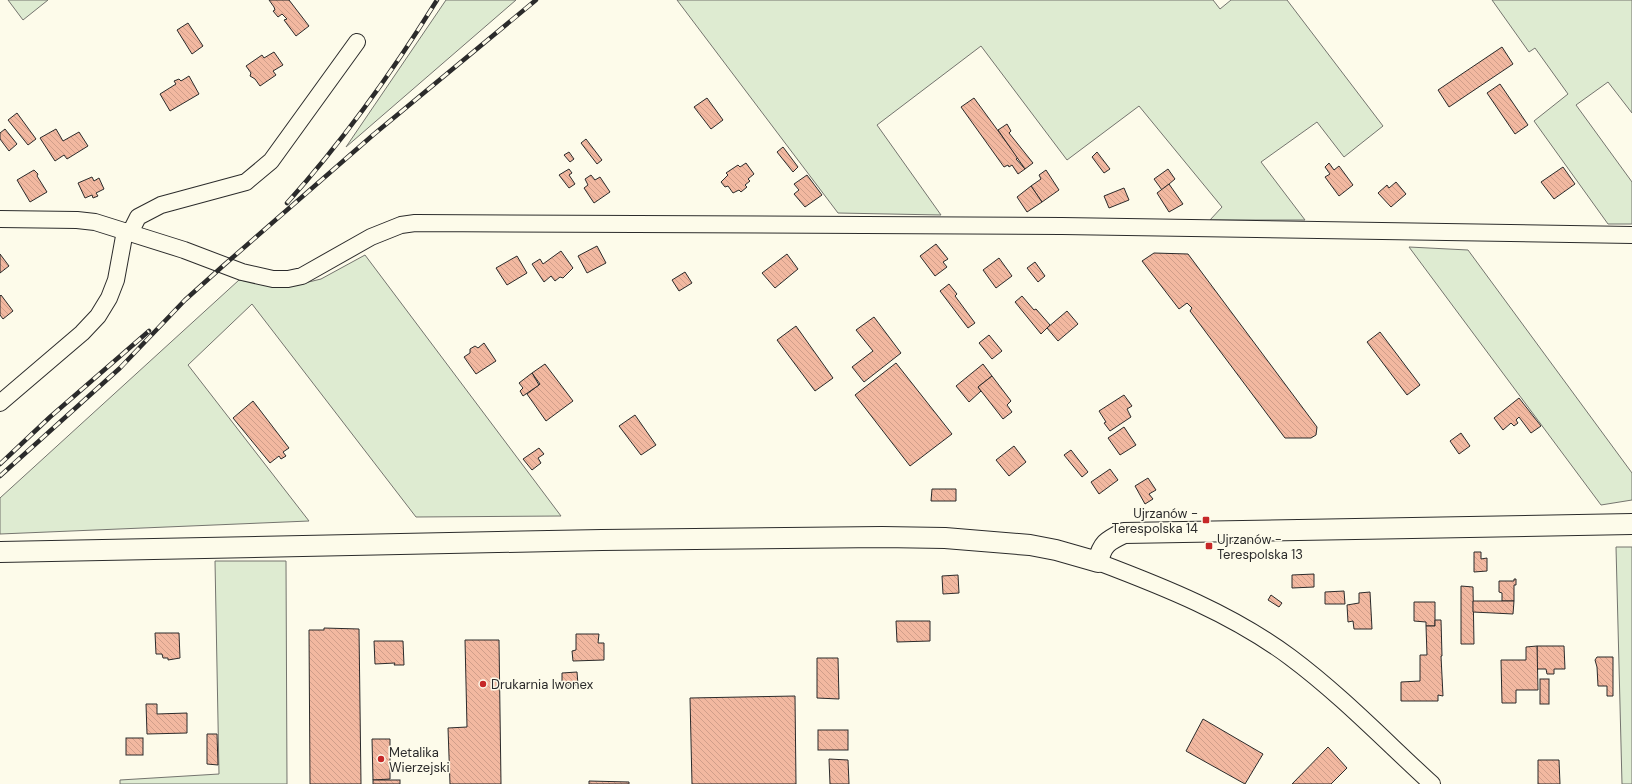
<svg xmlns="http://www.w3.org/2000/svg" width="1632" height="784" font-family="'DM Sans',sans-serif">
  <style>
    .grass { fill: #deebd1; stroke: #74746e }
    .building { fill: url(#building-back-hatch); stroke: #2b2b2b }
    .lines { fill: none; stroke-linecap: round; stroke-linejoin: round }
    .minor-casing { stroke: #2b2b2b; stroke-width: 18 }
    .major-casing { stroke: #2b2b2b; stroke-width: 22 }
    .minor { stroke: #fdfbea; stroke-width: 16 }
    .major { stroke: #fdfbea; stroke-width: 20 }
    .rail-casing { stroke: #2b2b2b; stroke-width: 4.5 }
    .rail { stroke: #fdfbea; stroke-width: 3; stroke-dasharray: 9; stroke-linecap: butt }
    .poi-dot { fill: #c62828; stroke: #fdfbea; stroke-width: 1.5 }
    .labels { text-anchor: middle; dominant-baseline: central; stroke-width: 3; stroke-linejoin: round; paint-order: stroke }
    .poi-label { font-size: 13px; fill: #2b2b2b; stroke: #fdfbea; text-anchor: start }
  </style>
  <defs>
    <pattern id="building-back-hatch" width="6" height="6" patternUnits="userSpaceOnUse"><rect width="6" height="6" fill="#f2b8a0"/><path d="M-1 5l2 2M0 0l6 6M5-1l2 2" fill="none" stroke="#d09e8a"/></pattern>
  </defs>
  <rect width="100%" height="100%" fill="#fdfbea"/>
  <!-- grass -->
  <g class="grass">
    <polygon points="8,0 48,0 23,20"/>
    <polygon points="446,0 516,0 346,147"/>
    <polygon points="677,0 1213,0 1220,9 1231,0 1287,0 1383,126 1344,157 1317,122 1261,162 1305,220 1210,220 1222,207 1139,106 1067,160 981,46 877,125 941,215 838,213"/>
    <polygon points="1492,0 1632,0 1632,113 1608,82 1576,105 1632,182 1632,224 1608,224 1534,121 1568,94 1535,48 1529,52"/>
    <polygon points="1409,247 1468,250 1632,473 1632,500 1601,505"/>
    <polygon points="365,255 561,516 416,517 252,304 188,365 309,521 0,534 0,498 239,280 288,287 321,279"/>
    <polygon points="1616,547 1632,547 1632,784 1622,784"/>
    <polygon points="215,561 286,561 287,784 120,784 120,780 219,774"/>
  </g>
  <!-- building -->
  <g class="building">
    <polygon points="269,0 289,0 309,26 296,36 284,20 287,19 282,14 278,17 273,11 275,10 274,7"/>
    <polygon points="188,23 203,46 192,54 177,30"/>
    <polygon points="1502,47 1513,64 1449,107 1438,90"/>
    <polygon points="274,52 283,65 273,71 276,75 260,86 255,79 250,76 251,73 246,66 262,55 264,58"/>
    <polygon points="189,76 199,94 170,111 160,94 176,84 174,81 179,79 181,81"/>
    <polygon points="1500,84 1528,125 1515,134 1487,93"/>
    <polygon points="707,98 723,120 711,129 694,107"/>
    <polygon points="974,98 1018,158 1016,159 1025,169 1018,174 1012,165 1009,167 1008,165 1004,167 961,107"/>
    <polygon points="17,113 36,139 28,145 8,120"/>
    <polygon points="1007,124 1011,131 1009,133 1033,163 1025,169 998,130"/>
    <polygon points="5,129 17,144 9,151 0,139 0,133"/>
    <polygon points="56,129 63,141 79,132 88,146 67,159 64,155 55,161 40,138"/>
    <polygon points="586,139 602,160 597,164 581,143"/>
    <polygon points="783,147 798,167 793,172 777,152"/>
    <polygon points="569,152 574,159 570,162 564,155"/>
    <polygon points="1097,152 1110,169 1104,173 1092,157"/>
    <polygon points="746,163 754,174 748,179 750,181 745,185 747,187 741,192 739,190 733,193 728,186 725,187 721,182 728,175 726,173 738,165 740,167"/>
    <polygon points="1329,163 1334,170 1339,166 1353,185 1339,196 1325,177 1330,174 1325,167"/>
    <polygon points="1563,167 1575,184 1554,199 1541,182"/>
    <polygon points="569,169 572,173 569,175 575,184 569,188 559,175"/>
    <polygon points="1168,169 1175,179 1162,190 1154,179"/>
    <polygon points="34,170 38,174 37,176 47,192 30,202 17,180"/>
    <polygon points="1046,170 1059,190 1042,202 1031,186 1041,179 1039,175"/>
    <polygon points="591,175 595,180 600,177 610,192 594,203 584,188 588,185 585,179"/>
    <polygon points="807,175 822,195 805,207 794,194 799,190 794,184"/>
    <polygon points="92,177 94,181 99,178 104,189 96,193 98,196 93,198 92,195 85,198 78,183"/>
    <polygon points="1396,182 1406,194 1391,207 1378,193 1387,185 1389,188"/>
    <polygon points="1169,184 1183,204 1169,212 1157,193"/>
    <polygon points="1031,186 1042,202 1027,212 1017,197"/>
    <polygon points="1124,188 1129,200 1109,208 1104,196"/>
    <polygon points="936,244 948,259 943,262 947,267 935,276 920,256"/>
    <polygon points="597,246 606,263 587,273 578,256"/>
    <polygon points="561,251 573,268 563,278 560,277 555,281 551,276 544,282 532,264 540,259 543,264"/>
    <polygon points="1154,253 1188,254 1317,427 1316,435 1311,438 1285,438 1190,311 1192,308 1187,303 1179,309 1142,261"/>
    <polygon points="0,254 9,266 0,273"/>
    <polygon points="787,254 798,269 775,288 762,273"/>
    <polygon points="517,256 527,273 507,285 496,268"/>
    <polygon points="999,258 1012,276 996,288 983,270"/>
    <polygon points="1035,262 1045,276 1038,282 1027,268"/>
    <polygon points="685,272 692,283 679,291 672,280"/>
    <polygon points="949,284 957,294 955,296 975,323 968,328 940,291"/>
    <polygon points="1,295 13,311 3,319 0,315 0,296"/>
    <polygon points="1022,296 1034,310 1036,309 1050,325 1041,334 1015,302"/>
    <polygon points="1067,311 1078,324 1058,341 1047,328"/>
    <polygon points="874,317 901,353 864,382 852,367 873,351 856,330"/>
    <polygon points="796,326 833,378 815,391 777,340"/>
    <polygon points="1380,332 1420,385 1407,395 1367,342"/>
    <polygon points="989,335 1002,351 992,359 979,343"/>
    <polygon points="484,343 496,361 476,374 464,357 470,353 470,349 475,346 478,348"/>
    <polygon points="896,363 952,434 910,466 855,395"/>
    <polygon points="545,364 573,401 546,421 527,394 540,384 532,373"/>
    <polygon points="983,364 992,376 978,387 981,391 969,402 956,386"/>
    <polygon points="532,373 539,385 523,396 520,391 523,388 519,383"/>
    <polygon points="992,376 1011,401 1007,405 1012,412 1003,419 978,387"/>
    <polygon points="1124,395 1132,406 1127,409 1131,417 1110,431 1104,423 1106,422 1099,411"/>
    <polygon points="1519,398 1541,426 1531,433 1519,417 1516,420 1518,423 1514,426 1511,423 1503,430 1494,418"/>
    <polygon points="253,401 289,448 283,452 286,456 281,459 279,456 270,463 233,418"/>
    <polygon points="635,415 656,445 641,455 619,426"/>
    <polygon points="1124,427 1136,445 1120,455 1108,438"/>
    <polygon points="1461,433 1470,446 1459,454 1450,441"/>
    <polygon points="1014,446 1026,462 1009,476 996,460"/>
    <polygon points="539,448 544,454 538,458 541,463 532,470 523,459"/>
    <polygon points="1071,450 1088,472 1082,477 1064,455"/>
    <polygon points="1110,469 1118,480 1099,494 1091,482"/>
    <polygon points="1148,478 1156,490 1149,494 1153,499 1145,504 1135,486"/>
    <polygon points="932,489 956,489 956,501 931,501"/>
    <polygon points="1474,552 1481,552 1481,559 1487,558 1487,571 1474,572"/>
    <polygon points="1314,574 1314,587 1292,588 1292,575"/>
    <polygon points="958,575 959,593 943,594 942,576"/>
    <polygon points="1514,579 1516,579 1516,585 1514,585 1514,601 1502,601 1502,593 1499,592 1499,581 1514,581"/>
    <polygon points="1461,586 1473,587 1474,644 1461,644"/>
    <polygon points="1344,591 1345,604 1325,604 1325,592"/>
    <polygon points="1370,592 1372,629 1354,629 1353,621 1348,622 1347,605 1359,603 1359,593"/>
    <polygon points="1271,595 1282,603 1279,607 1268,600"/>
    <polygon points="1473,601 1514,601 1513,614 1473,612"/>
    <polygon points="1414,602 1435,602 1435,626 1426,626 1426,622 1414,621"/>
    <polygon points="1435,620 1441,620 1442,656 1441,656 1443,696 1438,695 1438,701 1401,701 1401,682 1420,681 1420,655 1427,655 1426,626 1435,626"/>
    <polygon points="896,621 930,621 930,641 897,642"/>
    <polygon points="324,628 359,629 361,784 310,784 309,630 324,630"/>
    <polygon points="155,633 179,633 180,658 168,660 168,658 163,658 162,654 156,654"/>
    <polygon points="576,634 599,634 598,643 604,643 604,660 573,661 572,651 576,650"/>
    <polygon points="465,640 499,640 501,784 450,784 448,728 467,727"/>
    <polygon points="374,641 403,641 404,665 394,665 395,663 375,664"/>
    <polygon points="1537,646 1564,646 1565,669 1554,669 1554,674 1547,674 1546,669 1537,669"/>
    <polygon points="1537,646 1538,690 1516,690 1516,703 1502,703 1501,660 1526,660 1526,647"/>
    <polygon points="1597,657 1613,657 1613,696 1607,696 1607,686 1598,686 1597,667 1595,660"/>
    <polygon points="817,658 838,658 839,699 817,698"/>
    <polygon points="577,672 578,685 562,685 562,673"/>
    <rect x="1540" y="679" width="9" height="25"/>
    <polygon points="795,696 796,784 692,784 690,698"/>
    <polygon points="146,704 157,704 157,714 187,713 187,733 147,734"/>
    <polygon points="1203,719 1263,754 1245,784 1186,751"/>
    <rect x="818" y="730" width="30" height="20"/>
    <polygon points="207,734 217,734 218,765 207,764"/>
    <rect x="126" y="738" width="17" height="17"/>
    <polygon points="372,739 390,739 390,779 373,780"/>
    <polygon points="1328,747 1347,768 1331,784 1292,784"/>
    <polygon points="829,759 848,760 849,784 830,784"/>
    <polygon points="1538,760 1559,760 1560,784 1538,784"/>
    <rect x="373" y="780" width="27" height="4"/>
    <polygon points="589,781 629,782 629,784 589,784"/>
  </g>
  <g class="lines">
    <!-- minor casing -->
    <g class="minor-casing">
      <g id="minor">
        <polyline points="0,219 77,220 95,222 184,250 242,272 273,279 288,279 302,276 371,237 401,225 415,223 1062,226 1632,235"/>
        <polyline points="130,233 138,217 161,205 246,182 271,161 357,42"/>
        <polyline points="0,403 82,333 98,316 109,298 116,280 125,231"/>
        <path d="M1098,562C1164,587 1232,614 1290,657C1341,695 1385,741 1432,784"/>
      </g>
    </g>
    <!-- major casing -->
    <g class="major-casing">
      <path id="major" d="M0,552L602,540L882,537L945,538L1030,545L1056,550L1098,562C1102,544 1107,541 1124,533L1632,524"/>
    </g>
    <!-- minor -->
    <use href="#minor" class="minor"/>
    <!-- major -->
    <use href="#major" class="major"/>
    <!-- rail casing -->
    <g class="rail-casing">
      <g id="rail">
        <path d="M287,203C343,141 393,71 437,0"/>
        <polyline points="0,464 50,417 149,331"/>
        <polyline points="0,476 120,368 185,300 224,265 373,135 536,0"/>
      </g>
    </g>
    <!-- rail -->
    <use href="#rail" class="rail"/>
  </g>
  <!-- markers -->
  <g class="poi-dot">
    <rect x="1202" y="516" width="8" height="8" rx="2"/>
    <rect x="1205" y="542" width="8" height="8" rx="2"/>
    <circle cx="483" cy="684" r="4"/>
    <circle cx="381" cy="759" r="4"/>
  </g>
  <g class="labels">
    <!-- poi labels -->
    <g class="poi-label">
      <text x="1198" y="513" text-anchor="end">Ujrzanów -<tspan x="1198" dy="15">Terespolska 14</tspan></text>
      <text x="1217" y="539">Ujrzanów -<tspan x="1217" dy="15">Terespolska 13</tspan></text>
      <text x="491" y="684">Drukarnia Iwonex</text>
      <text x="389" y="752">Metalika<tspan x="389" dy="15">Wierzejski</tspan></text>
    </g>
  </g>
</svg>
